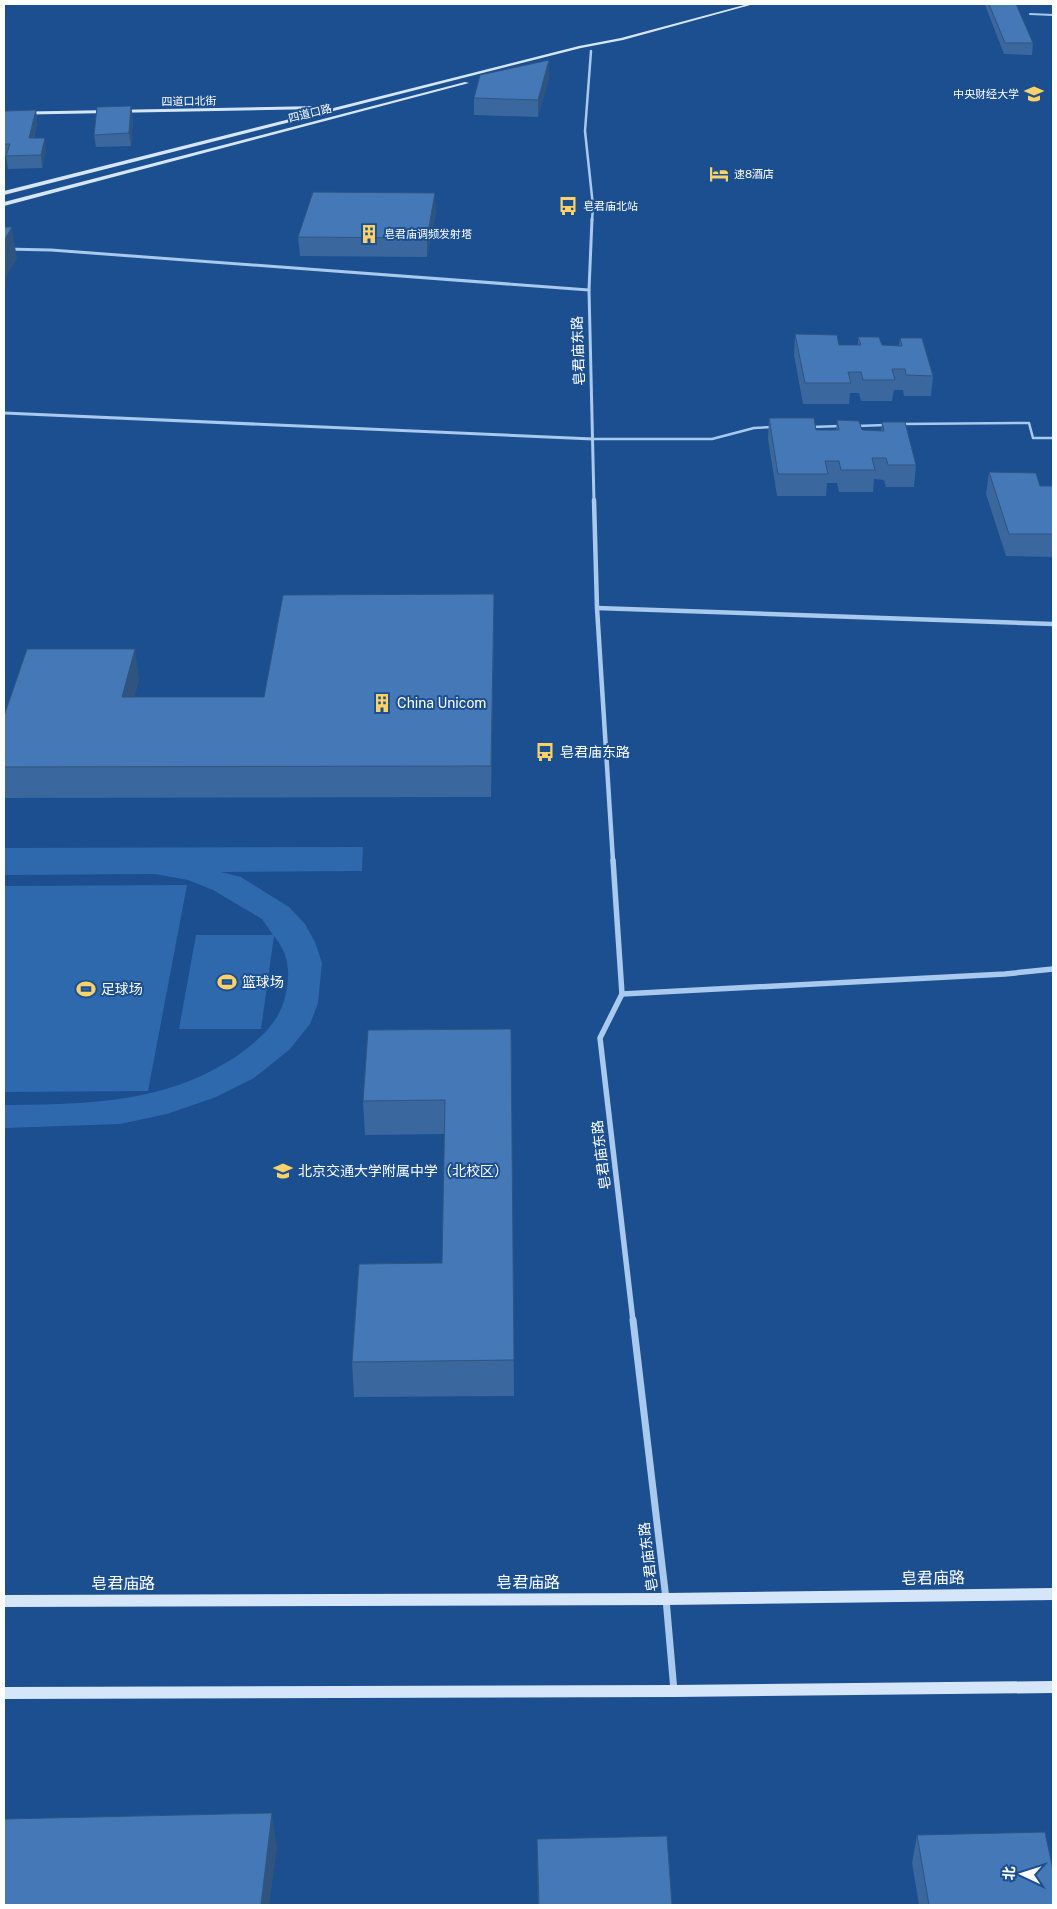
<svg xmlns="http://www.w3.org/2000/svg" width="1057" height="1909" font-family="'Public Sans','Noto Sans SC',sans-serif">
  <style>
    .green { fill: #2e69ad }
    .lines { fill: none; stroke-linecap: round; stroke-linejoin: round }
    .lane-far1 { stroke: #a9c9ee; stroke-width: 2 }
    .lane { stroke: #a9c9ee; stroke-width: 2.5 }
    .street-far4 { stroke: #a9c9ee; stroke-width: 2.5 }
    .street-far3 { stroke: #a9c9ee; stroke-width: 3 }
    .street-far2 { stroke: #a9c9ee; stroke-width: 4.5 }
    .street-far1 { stroke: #a9c9ee; stroke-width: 5.5 }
    .street { stroke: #a9c9ee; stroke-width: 7 }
    .secondary { fill: #d6e6fa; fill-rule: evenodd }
    .wall { fill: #3a679d }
    .shaded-wall { fill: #305480 }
    .building { fill: #4478b7; stroke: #305480 }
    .labels { text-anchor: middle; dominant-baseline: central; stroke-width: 4; stroke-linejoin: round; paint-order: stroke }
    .far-poi-label { font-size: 11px; fill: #fff; stroke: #1b4f8f; text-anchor: start }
    .far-street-label { font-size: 11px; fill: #fff; stroke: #1b4f8f }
    .street-label { font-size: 14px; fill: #fff; stroke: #1b4f8f }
    .poi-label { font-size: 14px; fill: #fff; stroke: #1b4f8f; text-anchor: start }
    .near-street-label { font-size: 16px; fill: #fff; stroke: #1b4f8f }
  </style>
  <rect width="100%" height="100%" fill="#1b4f8f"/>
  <!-- green -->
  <g class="green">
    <path d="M363,847L362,871L221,872L241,877L289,907L305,924L315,942L322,963L318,1003L310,1024L289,1050L254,1078L216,1097L167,1114L120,1124L4,1128V1105C90,1104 172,1104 245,1050C264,1035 279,1021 285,997C291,974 289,954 274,936L261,1029H179L196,935H273L262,919L213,890L188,880L155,874L4,875V848Z"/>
    <polygon points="187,885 148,1091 4,1092 4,886"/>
  </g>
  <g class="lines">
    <!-- lane-far1 -->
    <polyline class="lane-far1" points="1030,14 1053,15"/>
    <!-- lane -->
    <g class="lane">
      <polyline points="901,424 1029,423 1033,438 1053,438"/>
      <polyline points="856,426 886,425"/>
      <polyline points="811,427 841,426"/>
      <polyline points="593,439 712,439 754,428 774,427"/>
    </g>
    <!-- street-far4 -->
    <polyline class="street-far4" points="591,51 585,131 593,206 592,221"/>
    <!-- street-far3 -->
    <g class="street-far3">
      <polyline points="592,219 589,290 594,502"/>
      <polyline points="4,249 51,250 589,290"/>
      <polyline points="4,413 593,439"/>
    </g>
    <!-- street-far2 -->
    <g class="street-far2">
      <polyline points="594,500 597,608 613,861"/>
      <polyline points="597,608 1053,624"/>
    </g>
    <!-- street-far1 -->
    <g class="street-far1">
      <polyline points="613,860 622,994 600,1038 633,1321"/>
      <polyline points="622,994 1005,974 1053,969"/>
    </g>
    <!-- street -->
    <polyline class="street" points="633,1320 666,1599 674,1691"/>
    <!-- secondary -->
    <g class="secondary">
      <polygon points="748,4 754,4 623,40 581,48 4,195 4,191 579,46 621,38"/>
      <polygon points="465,82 469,83 4,206 4,202"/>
      <polygon points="319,106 321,109 4,115 4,112"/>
      <polygon points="1053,1588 1053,1600 666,1605 4,1607 4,1595 666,1593"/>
      <polygon points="1053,1681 1053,1693 674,1697 4,1699 4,1687 674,1685"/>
    </g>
  </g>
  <!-- wall -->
  <g class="wall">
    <polygon points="985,4 1016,4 1033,43 1032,55 1004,54 985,5"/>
    <polygon points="549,60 549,77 538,117 474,115 474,98"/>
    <polygon points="36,110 37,122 34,138 46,150 42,168 8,169 6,156 4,156 4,111"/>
    <polygon points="133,117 131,146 96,147 94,135"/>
    <polygon points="436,211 427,257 300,256 298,237"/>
    <polygon points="795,334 839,345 858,345 858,337 882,345 899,346 900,338 933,376 931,396 904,396 903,390 894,390 892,401 861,401 859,393 850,393 849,404 803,404 794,355"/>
    <polygon points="769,418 816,430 836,430 837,420 862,430 881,431 882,422 916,465 914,487 886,487 884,480 874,479 873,492 839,492 837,483 827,483 826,496 777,496 768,439"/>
    <polygon points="989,472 1040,486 1053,486 1053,557 1006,556 986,494"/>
    <polygon points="494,594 494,624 491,797 4,798 4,716 139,679 134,697 264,697"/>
    <polygon points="511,1029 514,1396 354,1397 352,1362 442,1263 445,1134 365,1135 363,1101"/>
    <polygon points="917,1835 1053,1905 919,1905 912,1863"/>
    <polygon points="537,1839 672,1905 538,1905"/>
  </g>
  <!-- shaded-wall -->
  <g class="shaded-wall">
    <polygon points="549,60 549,77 538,117 538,100"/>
    <polygon points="131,106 133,117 131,146 129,133"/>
    <polygon points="36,110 37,122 31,150 29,138"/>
    <polygon points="45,138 46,150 42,168 41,155"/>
    <polygon points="435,193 436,211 427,257 427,238"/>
    <polygon points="12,227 17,259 4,280 4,241"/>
    <polygon points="494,594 494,624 491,797 491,766"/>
    <polygon points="135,649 139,679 126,728 122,697"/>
    <polygon points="272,1813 277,1849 269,1905 261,1905"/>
  </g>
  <!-- building -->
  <g class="building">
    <polygon points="989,4 1016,4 1033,43 1005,43"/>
    <polygon points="549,60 538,100 474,98 480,75"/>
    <polygon points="131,106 129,133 94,135 97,107"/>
    <polygon points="36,110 29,138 45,138 41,155 6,156 10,144 4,144 4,111"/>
    <polygon points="313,192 435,193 427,238 298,237"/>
    <polygon points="4,227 12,227 4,241"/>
    <polygon points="795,334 837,335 839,345 861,345 858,337 879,337 882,345 902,346 900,338 922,338 933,376 906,375 905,369 892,369 895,380 863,380 861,372 848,372 851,383 805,383"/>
    <polygon points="769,418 814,418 816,430 839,430 837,420 859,421 862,430 884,431 882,422 905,422 916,465 888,465 886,458 872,458 875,470 841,470 839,461 825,461 828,474 778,474"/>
    <polygon points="989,472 1036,473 1040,486 1053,486 1053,534 1009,534"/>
    <polygon points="494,594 491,766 4,767 4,716 27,649 135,649 122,697 264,697 283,595"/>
    <polygon points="511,1029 514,1360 352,1362 359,1264 442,1263 445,1100 363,1101 368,1030"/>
    <polygon points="272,1813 261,1905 4,1905 4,1819"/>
    <polygon points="1045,1832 1053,1870 1053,1905 929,1905 917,1835"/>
    <polygon points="667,1836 672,1905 539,1905 537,1839"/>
  </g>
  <!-- icons -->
  <defs>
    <g id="university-bare" transform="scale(1.5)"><path d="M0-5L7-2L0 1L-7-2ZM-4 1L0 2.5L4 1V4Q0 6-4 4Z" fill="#ffd166" stroke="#1b4f8f" stroke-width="2.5" paint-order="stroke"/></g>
    <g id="hotel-bare" transform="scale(1.5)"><path d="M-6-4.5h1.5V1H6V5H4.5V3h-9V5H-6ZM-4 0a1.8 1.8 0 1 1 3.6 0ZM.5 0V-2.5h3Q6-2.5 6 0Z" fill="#ffd166" stroke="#1b4f8f" stroke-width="2.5" paint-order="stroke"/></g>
    <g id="bus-bare" transform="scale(1.5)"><path d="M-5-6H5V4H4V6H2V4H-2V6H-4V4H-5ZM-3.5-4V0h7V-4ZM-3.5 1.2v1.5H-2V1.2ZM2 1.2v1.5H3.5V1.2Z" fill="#ffd166" stroke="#1b4f8f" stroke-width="2.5" paint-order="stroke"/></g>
    <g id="building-bare" transform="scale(1.5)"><path d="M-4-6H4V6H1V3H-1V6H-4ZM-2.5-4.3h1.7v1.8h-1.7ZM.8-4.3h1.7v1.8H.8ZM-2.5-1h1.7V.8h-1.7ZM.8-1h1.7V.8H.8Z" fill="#ffd166" stroke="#1b4f8f" stroke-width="2.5" paint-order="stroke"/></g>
    <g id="stadium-bare" transform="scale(1.5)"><path d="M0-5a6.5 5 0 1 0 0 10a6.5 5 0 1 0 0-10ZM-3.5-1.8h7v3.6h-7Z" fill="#ffd166" stroke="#1b4f8f" stroke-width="2.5" paint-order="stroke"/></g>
    <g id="school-bare" transform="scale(1.5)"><path d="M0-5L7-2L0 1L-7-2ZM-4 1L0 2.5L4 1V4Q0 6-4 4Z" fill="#ffd166" stroke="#1b4f8f" stroke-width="2.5" paint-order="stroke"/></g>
  </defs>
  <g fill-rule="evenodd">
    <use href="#university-bare" x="1034" y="94"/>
    <use href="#hotel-bare" x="719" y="174"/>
    <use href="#bus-bare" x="568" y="206"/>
    <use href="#building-bare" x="369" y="234"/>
    <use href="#building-bare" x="382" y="703"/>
    <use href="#bus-bare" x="545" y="752"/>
    <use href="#stadium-bare" x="227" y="982"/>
    <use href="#stadium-bare" x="86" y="989"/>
    <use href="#school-bare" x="283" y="1171"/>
  </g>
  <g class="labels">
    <!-- far-poi labels -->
    <g class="far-poi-label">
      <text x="1019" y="94" text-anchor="end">中央财经大学</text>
      <text x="734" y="174">速8酒店</text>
      <text x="583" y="206">皂君庙北站</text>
      <text x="384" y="234">皂君庙调频发射塔</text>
    </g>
    <!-- far-street labels -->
    <g class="far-street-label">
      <text transform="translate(189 101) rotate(-1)">四道口北街</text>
      <text transform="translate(310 113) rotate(-14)">四道口路</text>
    </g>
    <!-- street labels -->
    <g class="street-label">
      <text transform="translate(578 351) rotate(-92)">皂君庙东路</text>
      <text transform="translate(601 1155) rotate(-97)">皂君庙东路</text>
      <text transform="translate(648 1557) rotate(-97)">皂君庙东路</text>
    </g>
    <!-- poi labels -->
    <g class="poi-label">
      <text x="397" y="703">China Unicom</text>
      <text x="560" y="752">皂君庙东路</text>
      <text x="242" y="982">篮球场</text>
      <text x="101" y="989">足球场</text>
      <text x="298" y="1171">北京交通大学附属中学（北校区）</text>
    </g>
    <!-- near-street labels -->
    <g class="near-street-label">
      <text transform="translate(933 1578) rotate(-1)">皂君庙路</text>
      <text x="528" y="1582">皂君庙路</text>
      <text x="123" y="1583">皂君庙路</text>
    </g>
  </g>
  <!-- border -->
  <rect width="1057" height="1909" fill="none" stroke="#ffffff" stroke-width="10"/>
  <!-- north arrow -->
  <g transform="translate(1022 1874) rotate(274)" stroke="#1b4f8f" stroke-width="4" paint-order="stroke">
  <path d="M0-4L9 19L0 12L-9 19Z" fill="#ffffff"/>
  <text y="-8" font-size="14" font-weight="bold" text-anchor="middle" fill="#ffffff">北</text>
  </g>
</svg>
